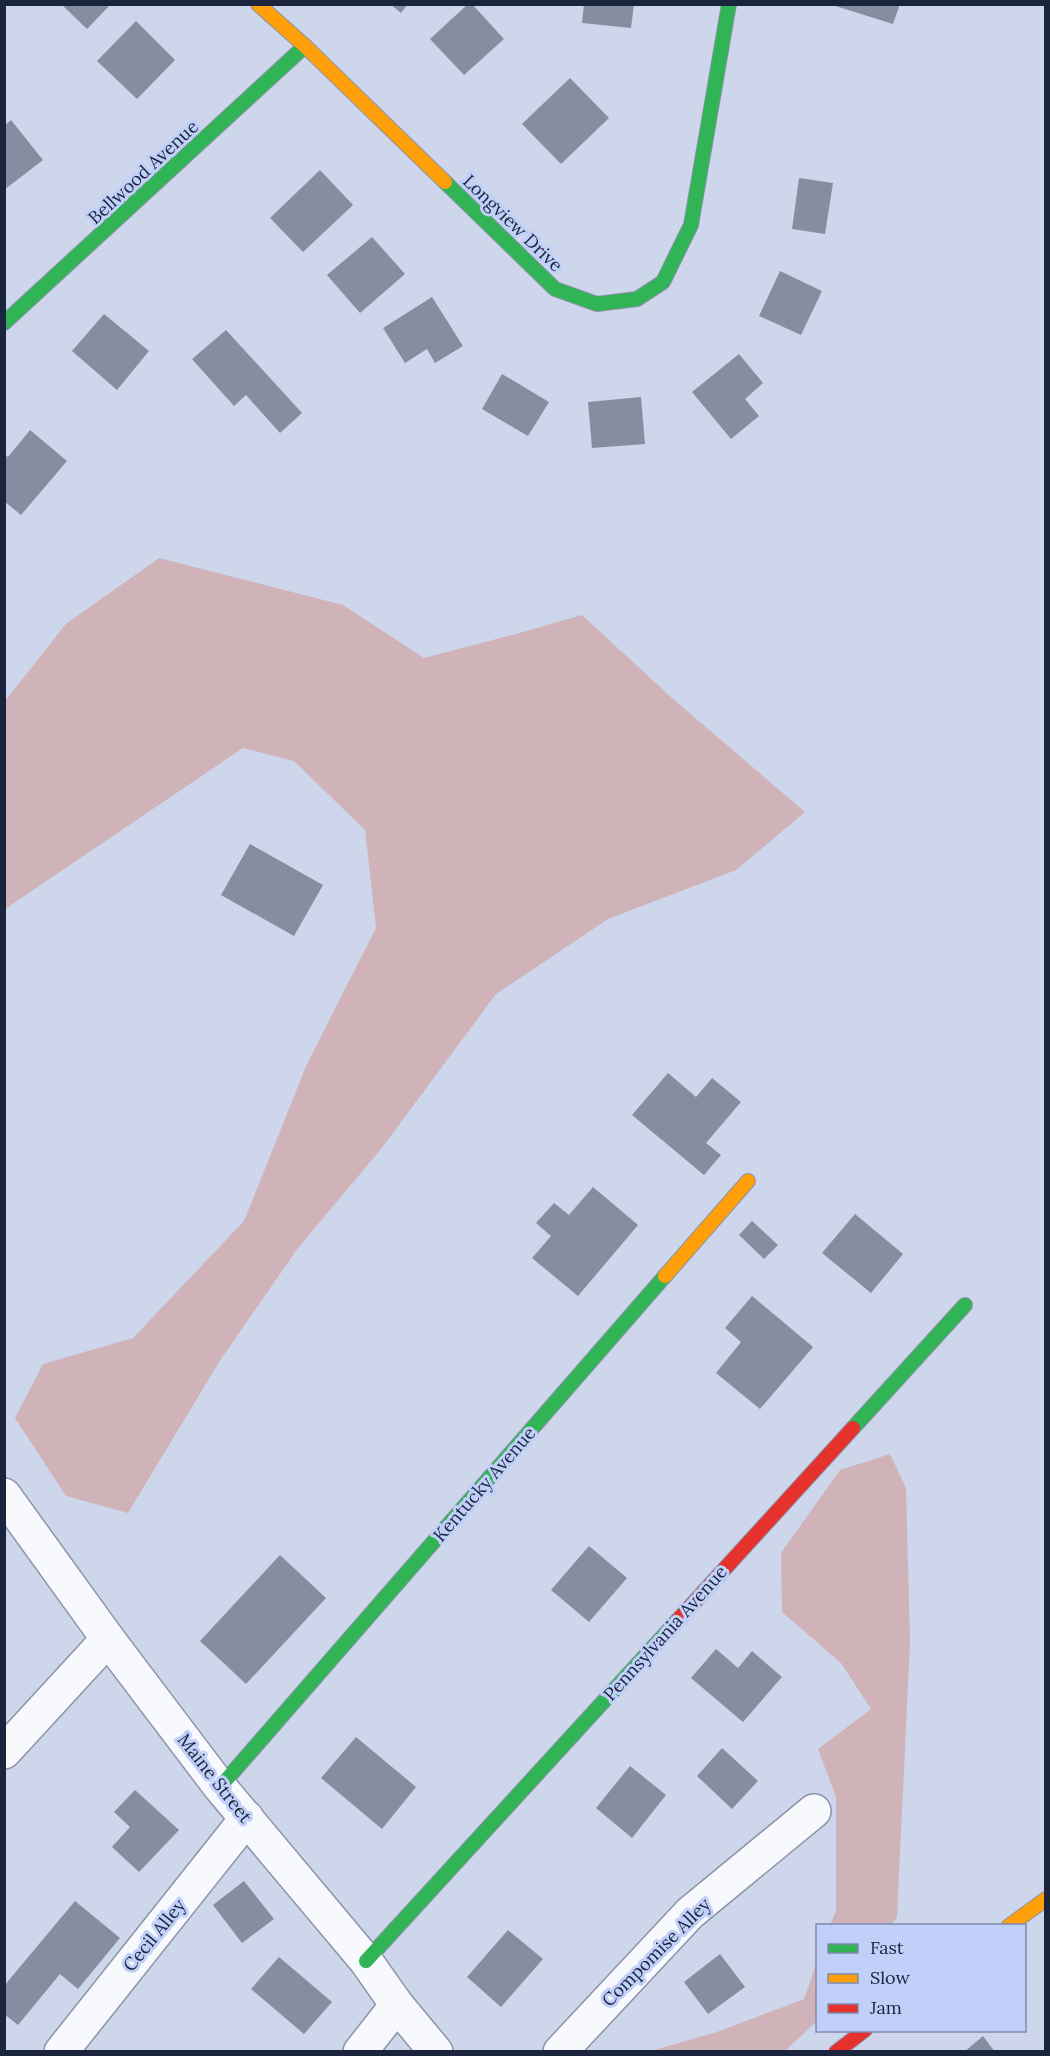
<svg xmlns="http://www.w3.org/2000/svg" width="1050" height="2056" font-family="Lora,serif">
  <style>
    .green { fill: #d0b3b8 }
    .building { fill: #858da1 }
    .lines { fill: none; stroke-linecap: round; stroke-linejoin: round }
    .street-casing { stroke: #8c93a8; stroke-width: 36 }
    .fast-casing { stroke: #8c93a8; stroke-width: 16 }
    .slow-casing { stroke: #8c93a8; stroke-width: 16 }
    .jam-casing { stroke: #8c93a8; stroke-width: 16 }
    .street { stroke: #f8f9fc; stroke-width: 33 }
    .fast { stroke: #30b455; stroke-width: 14 }
    .slow { stroke: #ff9f0a; stroke-width: 14 }
    .jam { stroke: #e5322d; stroke-width: 14 }
    .labels { text-anchor: middle; dominant-baseline: central; stroke-width: 6; stroke-linejoin: round; paint-order: stroke }
    .street-label { font-size: 18px; fill: #1b243d; stroke: #c0d0f8 }
  </style>
  <rect width="100%" height="100%" fill="#cdd6eb"/>
  <!-- green -->
  <g class="green">
    <polygon points="159,558 343,605 424,658 516,634 582,615 672,698 805,812 736,870 608,919 496,994 381,1149 298,1248 219,1362 128,1513 66,1496 15,1418 43,1364 133,1338 244,1221 307,1064 376,928 365,830 294,761 243,748 5,909 5,701 66,624"/>
    <polygon points="890,1454 906,1488 910,1642 897,1917 891,1925 830,1925 836,1911 836,1797 818,1749 871,1709 841,1663 782,1612 781,1553 840,1470"/>
    <polygon points="817,1962 817,2021 785,2051 651,2051 717,2032 804,1999"/>
  </g>
  <!-- building -->
  <g class="building">
    <polygon points="61,4 111,4 87,29"/>
    <polygon points="390,4 408,4 401,13"/>
    <polygon points="468,4 472,4 504,39 464,75 430,39"/>
    <polygon points="584,4 634,4 631,28 582,23"/>
    <polygon points="829,4 900,4 893,24"/>
    <polygon points="136,21 175,60 137,99 97,61"/>
    <polygon points="570,78 609,118 561,164 522,124"/>
    <polygon points="11,120 43,160 4,190 4,126"/>
    <polygon points="320,170 353,205 303,252 270,218"/>
    <polygon points="799,178 833,183 825,234 792,229"/>
    <polygon points="372,237 405,274 360,313 327,275"/>
    <polygon points="780,271 822,291 801,335 759,316"/>
    <polygon points="432,297 463,346 435,363 427,349 405,363 383,328"/>
    <polygon points="104,314 149,351 117,390 72,351"/>
    <polygon points="226,330 302,413 280,433 246,395 234,406 192,359"/>
    <polygon points="739,354 763,383 745,399 759,416 731,439 692,392"/>
    <polygon points="502,374 549,402 528,436 482,409"/>
    <polygon points="641,397 645,444 592,448 588,402"/>
    <polygon points="30,430 67,461 21,515 4,501 4,454 8,457"/>
    <polygon points="250,844 323,885 294,936 221,895"/>
    <polygon points="668,1073 696,1097 712,1078 741,1102 706,1143 721,1155 704,1175 632,1115"/>
    <polygon points="593,1187 638,1225 578,1296 532,1258 551,1236 536,1223 554,1203 569,1215"/>
    <polygon points="855,1214 903,1254 871,1293 822,1253"/>
    <polygon points="752,1221 778,1245 764,1259 739,1235"/>
    <polygon points="752,1296 813,1347 760,1409 716,1373 741,1342 725,1328"/>
    <polygon points="589,1546 627,1578 589,1622 551,1590"/>
    <polygon points="280,1555 326,1598 246,1684 200,1641"/>
    <polygon points="716,1649 738,1668 752,1651 782,1677 743,1722 691,1678"/>
    <polygon points="356,1737 416,1787 382,1829 321,1778"/>
    <polygon points="722,1748 758,1781 732,1809 697,1776"/>
    <polygon points="630,1766 666,1795 632,1838 596,1808"/>
    <polygon points="135,1790 179,1830 139,1872 112,1847 130,1827 114,1812"/>
    <polygon points="244,1881 274,1919 242,1943 213,1905"/>
    <polygon points="75,1901 120,1938 78,1989 60,1974 18,2025 4,2014 4,1986"/>
    <polygon points="508,1930 543,1959 501,2007 467,1977"/>
    <polygon points="720,1954 745,1987 708,2014 684,1982"/>
    <polygon points="279,1957 332,2002 304,2034 251,1989"/>
    <polygon points="983,2036 995,2052 964,2052"/>
  </g>
  <g class="lines">
    <!-- street casing -->
    <g class="street-casing">
      <g id="street">
        <polyline points="4,1495 108,1639 220,1787 366,1961 397,2005 436,2052"/>
        <polyline points="4,1752 108,1639"/>
        <polyline points="61,2052 247,1818"/>
        <polyline points="360,2052 397,2005"/>
        <polyline points="560,2052 690,1913 814,1811"/>
      </g>
    </g>
    <!-- fast casing -->
    <g class="fast-casing">
      <g id="fast">
        <polyline points="445,182 555,289 597,304 637,299 663,282 691,225 729,4"/>
        <polyline points="4,323 305,46"/>
        <polyline points="853,1428 965,1305"/>
        <polyline points="220,1787 665,1276"/>
        <polyline points="366,1961 678,1620"/>
      </g>
    </g>
    <!-- slow casing -->
    <g class="slow-casing">
      <g id="slow">
        <polyline points="258,4 305,46 445,182"/>
        <polyline points="665,1276 748,1181"/>
        <polyline points="1009,1926 1046,1899"/>
      </g>
    </g>
    <!-- jam casing -->
    <g class="jam-casing">
      <g id="jam">
        <polyline points="678,1620 853,1428"/>
        <polyline points="836,2052 865,2030"/>
      </g>
    </g>
    <!-- street -->
    <use href="#street" class="street"/>
    <!-- fast -->
    <use href="#fast" class="fast"/>
    <!-- slow -->
    <use href="#slow" class="slow"/>
    <!-- jam -->
    <use href="#jam" class="jam"/>
  </g>
  <g class="labels">
    <!-- street labels -->
    <g class="street-label">
      <text transform="translate(143 172) rotate(-43)">Bellwood Avenue</text>
      <text transform="translate(513 223) rotate(44)">Longview Drive</text>
      <text transform="translate(484 1484) rotate(-49)">Kentucky Avenue</text>
      <text transform="translate(665 1633) rotate(-48)">Pennsylvania Avenue</text>
      <text transform="translate(215 1778) rotate(52)">Maine Street</text>
      <text transform="translate(154 1935) rotate(-51)">Cecil Alley</text>
      <text transform="translate(656 1952) rotate(-45)">Compomise Alley</text>
    </g>
  </g>
  <!-- border -->
  <rect width="1050" height="2056" fill="none" stroke="#1b243d" stroke-width="12"/>
  <!-- legend -->
  <rect x="816" y="1924" width="210" height="108" fill="#c0d0f8" stroke="#7e8bad" stroke-width="1.5"/>
  <rect x="828" y="1944" width="30" height="9" fill="#30b455" stroke="#7e8bad" stroke-width="1.5"/>
  <text x="870" y="1954" font-size="18" fill="#1b243d">Fast</text>
  <rect x="828" y="1974" width="30" height="9" fill="#ff9f0a" stroke="#7e8bad" stroke-width="1.5"/>
  <text x="870" y="1984" font-size="18" fill="#1b243d">Slow</text>
  <rect x="828" y="2004" width="30" height="9" fill="#e5322d" stroke="#7e8bad" stroke-width="1.5"/>
  <text x="870" y="2014" font-size="18" fill="#1b243d">Jam</text>
</svg>
